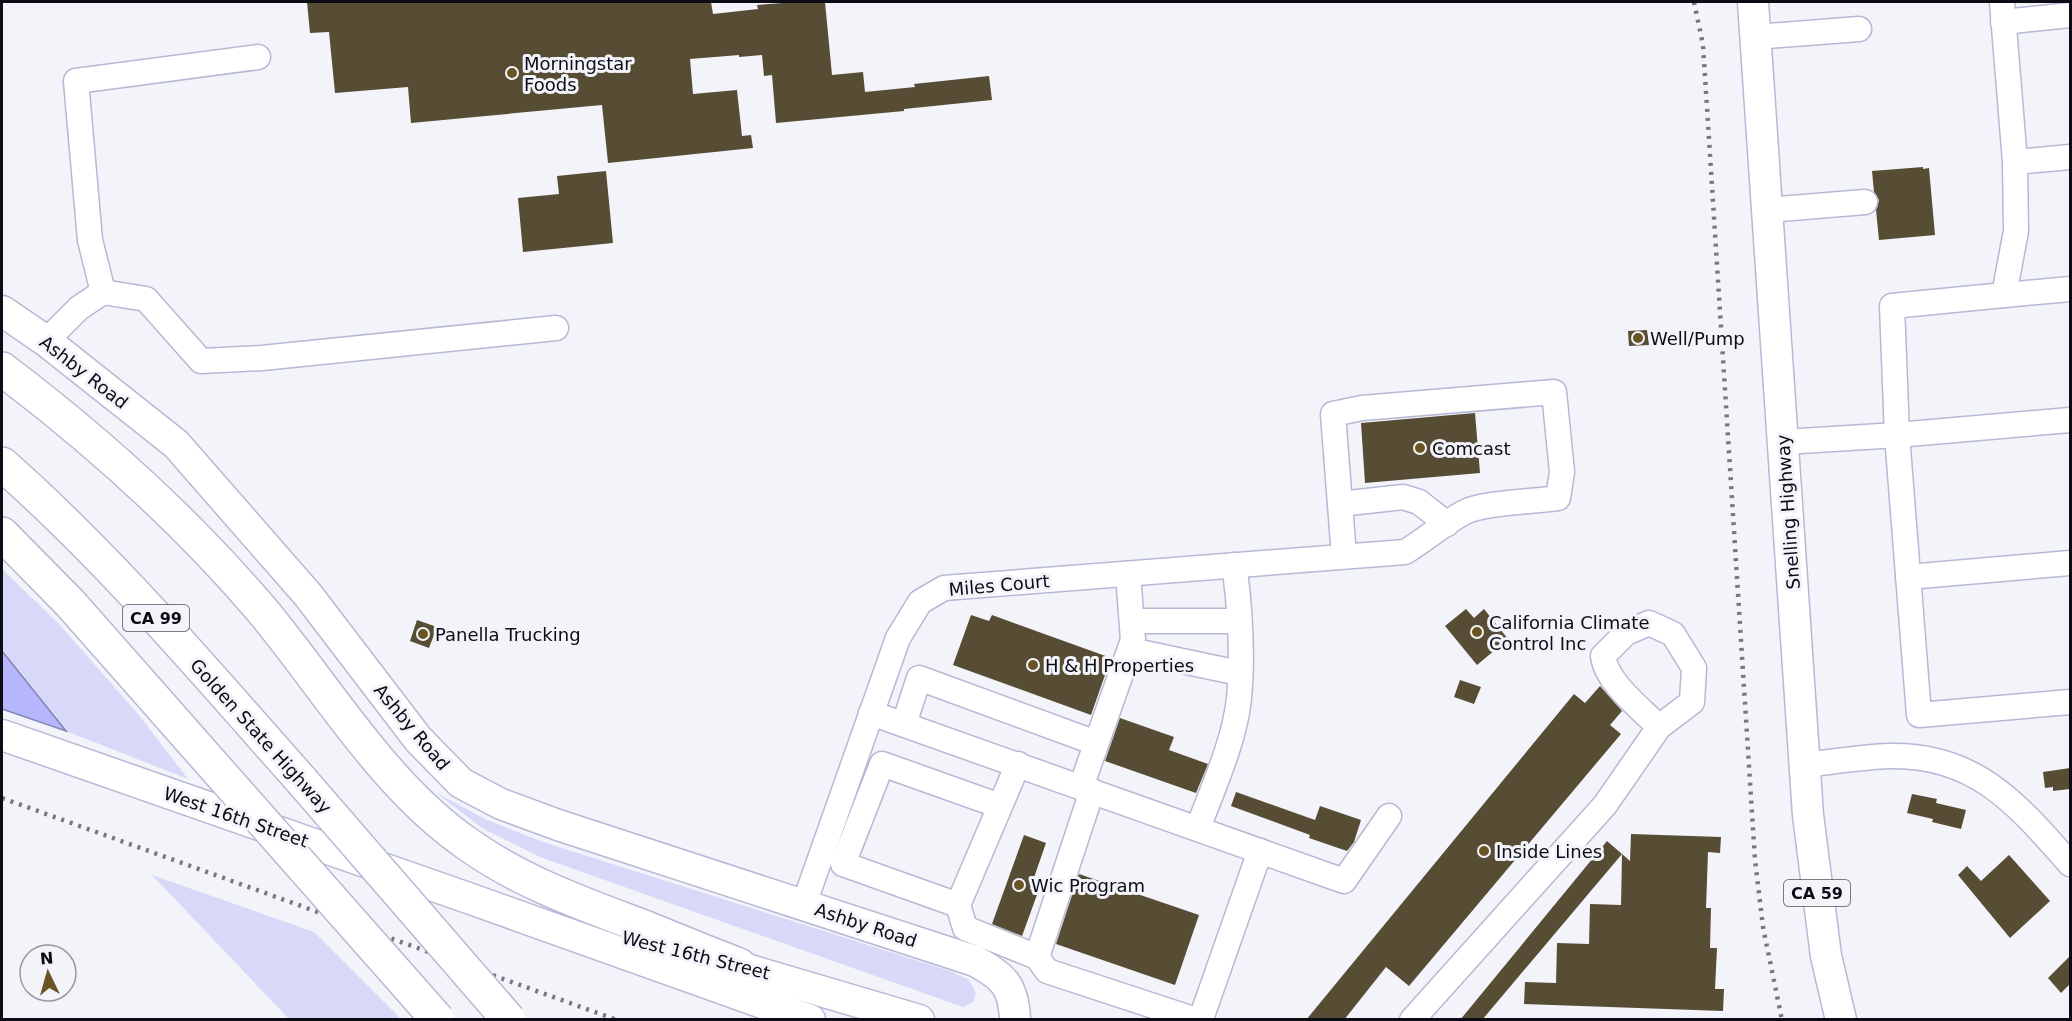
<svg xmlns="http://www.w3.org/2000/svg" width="2072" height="1021" font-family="'DejaVu Sans',sans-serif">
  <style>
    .green { fill: #d8d9f8 }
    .water { fill: #b6b6fd; stroke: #8383b8; stroke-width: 1.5 }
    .building { fill: #574d34 }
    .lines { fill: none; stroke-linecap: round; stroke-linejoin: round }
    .minor-casing { stroke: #b7b8d5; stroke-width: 27 }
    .major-casing { stroke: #b7b8d5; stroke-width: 33 }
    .highway-casing { stroke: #b7b8d5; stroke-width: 36 }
    .minor { stroke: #fff; stroke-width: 24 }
    .major { stroke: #fff; stroke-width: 30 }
    .highway { stroke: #fff; stroke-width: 33 }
    .rail { stroke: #77777f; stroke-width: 4.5; stroke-dasharray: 3 6; stroke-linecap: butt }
    .highway-bridge-casing { stroke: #b7b8d5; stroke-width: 36; stroke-linecap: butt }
    .highway-bridge { stroke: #fff; stroke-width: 33 }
    .poi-dot { fill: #685523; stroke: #f3f3fa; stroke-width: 2 }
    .labels { text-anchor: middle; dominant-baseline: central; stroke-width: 6; stroke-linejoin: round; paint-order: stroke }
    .shield { fill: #f3f3fa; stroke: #51515a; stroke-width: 1.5 }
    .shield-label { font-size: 16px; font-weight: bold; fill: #0c0c16 }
    .poi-label { font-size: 18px; fill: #0c0c16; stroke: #f3f3fa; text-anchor: start }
    .street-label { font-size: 18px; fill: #0c0c16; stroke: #f3f3fa }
  </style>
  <rect width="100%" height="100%" fill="#f3f3fa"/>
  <!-- green -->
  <g class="green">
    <polygon points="2,569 59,624 138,714 188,779 66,731 2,651"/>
    <polygon points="435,792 487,820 543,842 950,971 969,980 976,993 973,1002 963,1007 540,857 482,828"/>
    <polygon points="152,875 314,932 401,1019 289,1019"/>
  </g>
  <!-- water -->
  <polygon class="water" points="2,651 66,731 2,709"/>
  <!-- building -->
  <g class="building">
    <polygon points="307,2 711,2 713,14 758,9 757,5 796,2 825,2 832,75 863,72 865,92 915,87 914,84 989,76 992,100 904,109 904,111 776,123 772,75 764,76 762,55 739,57 739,55 690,59 693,94 737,90 742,136 751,135 753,148 608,163 602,105 411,123 408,87 335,93 329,32 310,33"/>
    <polygon points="1923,167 1923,169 1929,168 1935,235 1879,240 1876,210 1879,200 1874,192 1872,171"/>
    <polygon points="606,171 613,243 523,252 518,198 559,194 557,176"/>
    <polygon points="1647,330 1649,345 1629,346 1628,331"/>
    <polygon points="1475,413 1480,473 1365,483 1361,423"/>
    <polygon points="1466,609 1474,618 1484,609 1508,639 1477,665 1445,626"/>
    <polygon points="971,615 989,621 992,615 1111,658 1091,715 953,665"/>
    <polygon points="417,620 437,627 429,648 410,641"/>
    <polygon points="1460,680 1481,687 1474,704 1454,697"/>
    <polygon points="1600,686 1622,711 1610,725 1621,734 1409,986 1386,967 1344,1020 1306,1020 1574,694 1585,703"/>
    <polygon points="1120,718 1174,737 1169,750 1208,764 1196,793 1105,761"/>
    <polygon points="2070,768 2070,789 2053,791 2053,787 2045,788 2043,772"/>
    <polygon points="1236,792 1315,820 1320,806 1361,820 1354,842 1347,851 1309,838 1310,835 1231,806"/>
    <polygon points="1912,794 1937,799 1936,803 1966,810 1961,829 1932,822 1933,819 1907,813"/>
    <polygon points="1631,834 1721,837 1720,853 1708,852 1706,908 1711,908 1710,948 1717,948 1715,989 1724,989 1723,1011 1524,1004 1525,982 1556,983 1557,943 1589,944 1590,904 1621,905 1622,854 1630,861"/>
    <polygon points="1024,835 1046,843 1030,889 1038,892 1022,936 992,924"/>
    <polygon points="1607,841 1622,854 1482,1020 1460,1020"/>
    <polygon points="2009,855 2050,901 2010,938 1958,875 1967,866 1981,881"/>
    <polygon points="1079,874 1199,915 1175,985 1056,944"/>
    <polygon points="2070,956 2070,984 2061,993 2048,978"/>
  </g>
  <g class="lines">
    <!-- minor casing -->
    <g class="minor-casing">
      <g id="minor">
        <polyline points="2002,2 2015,162 2016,231 2004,295 1892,306 1897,435 1919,715 2070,702"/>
        <polyline points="2003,22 2070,15"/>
        <polyline points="1755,37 1859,29"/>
        <polyline points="2015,162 2070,157"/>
        <polyline points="1767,210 1865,202"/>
        <polyline points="103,292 90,240 76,81 258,57"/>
        <polyline points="2004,295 2070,289"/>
        <polyline points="46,341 79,308 103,292 146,299 201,361 262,358 556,328"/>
        <polyline points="1784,442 1897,435 2070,420"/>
        <polyline points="1340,504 1403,497 1419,502 1447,524"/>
        <polyline points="1908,577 2070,563"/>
        <polyline points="1132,621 1239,621"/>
        <polyline points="1130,650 1239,673"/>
        <polyline points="871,713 1344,881 1389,816"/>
        <polyline points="904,724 919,678 1096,743"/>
        <path d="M1803,765C1832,762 1861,757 1890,756C1976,754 2018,805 2070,864"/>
        <polyline points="1081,787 1133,640 1128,574"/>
        <polyline points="1092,791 1037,957 1047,971 1193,1019 1202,1016 1260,851"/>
        <polyline points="1000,806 882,764 843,864 958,905 1018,764"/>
        <path d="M1198,828C1213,788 1235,740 1239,698C1243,658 1240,604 1234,565"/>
        <path d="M804,904L898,638L920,602L944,588L1405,552C1425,540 1443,524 1463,513C1483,502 1534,502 1558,498L1562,472L1554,392L1362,408L1333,414L1344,556"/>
        <polyline points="958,905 965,928 1037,957"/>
        <path d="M1412,1020L1605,805L1659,727L1692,702L1694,668L1673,634L1649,623L1626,633L1603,656C1606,682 1640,708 1659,727"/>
      </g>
    </g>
    <!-- major casing -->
    <g class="major-casing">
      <g id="major">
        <polyline points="1753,2 1808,815 1826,956 1841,1020"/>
        <path d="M2,311L46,341L176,444L308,595L418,739L461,783L501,804L558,825L975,961C1003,976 1014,986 1015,1020"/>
        <polyline points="2,735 471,899 810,1020"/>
        <polyline points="716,960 919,1020"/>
      </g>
    </g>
    <!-- highway casing -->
    <g class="highway-casing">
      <g id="highway">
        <path d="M2,369C96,440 184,519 261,609C327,688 384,787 469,845C523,883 583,904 644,927C676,940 707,953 739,965"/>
        <path d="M2,464C111,560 205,672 302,781"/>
        <polyline points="2,534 70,603 190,739"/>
      </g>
    </g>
    <!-- minor -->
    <use href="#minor" class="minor"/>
    <!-- major -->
    <use href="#major" class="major"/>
    <!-- highway -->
    <use href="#highway" class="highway"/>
    <!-- rail -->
    <g class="rail">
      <polyline points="1694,2 1703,45 1755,860 1763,927 1782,1020"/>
      <polyline points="2,798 617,1020"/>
    </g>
    <!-- highway-bridge casing -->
    <g class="highway-bridge-casing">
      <g id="highway-bridge">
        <polyline points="190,739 438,1020"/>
        <polyline points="302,781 509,1020"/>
      </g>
    </g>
    <!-- highway-bridge -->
    <use href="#highway-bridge" class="highway-bridge"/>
  </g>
  <!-- markers -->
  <g class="poi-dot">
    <circle cx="512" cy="73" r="6"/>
    <circle cx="1638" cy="338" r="6"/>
    <circle cx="1420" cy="448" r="6"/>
    <circle cx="1477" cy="632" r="6"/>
    <circle cx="423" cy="634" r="6"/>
    <circle cx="1033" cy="665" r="6"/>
    <circle cx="1484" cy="851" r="6"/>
    <circle cx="1019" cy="885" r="6"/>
  </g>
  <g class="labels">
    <!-- shield labels -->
    <g class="shield">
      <rect x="123" y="605" width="66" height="26" rx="4.5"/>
      <rect x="1784" y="880" width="66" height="26" rx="4.5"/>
    </g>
    <g class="shield-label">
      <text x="156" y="618">CA 99</text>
      <text x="1817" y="893">CA 59</text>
    </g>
    <!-- poi labels -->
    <g class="poi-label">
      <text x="524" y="63">Morningstar<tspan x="524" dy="21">Foods</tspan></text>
      <text x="1650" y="338">Well/Pump</text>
      <text x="1432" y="448">Comcast</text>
      <text x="1489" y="622">California Climate<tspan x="1489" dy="21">Control Inc</tspan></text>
      <text x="435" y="634">Panella Trucking</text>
      <text x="1045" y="665">H &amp; H Properties</text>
      <text x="1496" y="851">Inside Lines</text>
      <text x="1031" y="885">Wic Program</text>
    </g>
    <!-- street labels -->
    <g class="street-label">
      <text transform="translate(84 372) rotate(38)">Ashby Road</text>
      <text transform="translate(1788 512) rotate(-94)">Snelling Highway</text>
      <text transform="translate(999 585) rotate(-5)">Miles Court</text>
      <text transform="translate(412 727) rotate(50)">Ashby Road</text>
      <text transform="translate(261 736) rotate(48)">Golden State Highway</text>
      <text transform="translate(236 817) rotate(19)">West 16th Street</text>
      <text transform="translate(866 925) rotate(18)">Ashby Road</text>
      <text transform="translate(696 955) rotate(14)">West 16th Street</text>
    </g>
  </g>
  <!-- border -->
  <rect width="2072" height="1021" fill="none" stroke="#0c0c16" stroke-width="6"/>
  <!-- north arrow -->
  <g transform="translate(48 973) rotate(355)"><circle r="28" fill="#f3f3fa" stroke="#97979f" stroke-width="1.5"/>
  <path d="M0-4.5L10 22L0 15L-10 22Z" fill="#685523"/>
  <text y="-9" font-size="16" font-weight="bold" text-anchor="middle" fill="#0c0c16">N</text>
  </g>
</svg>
